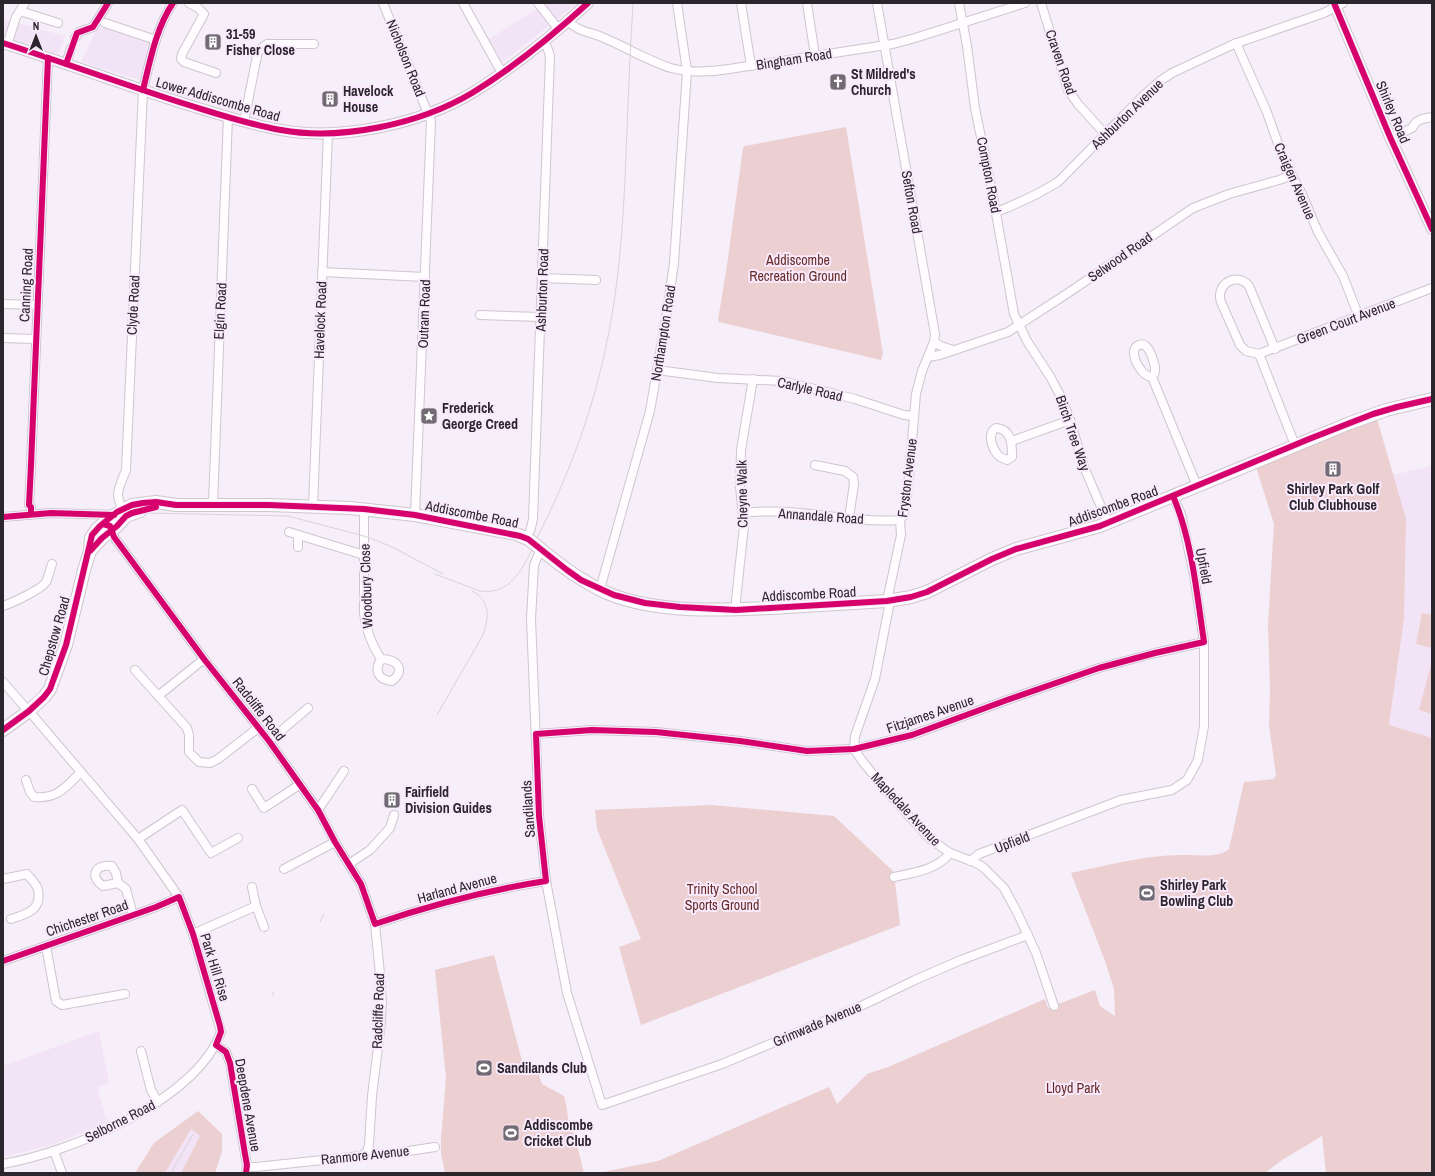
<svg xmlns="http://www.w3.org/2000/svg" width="1435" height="1176" font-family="'Archivo Narrow',sans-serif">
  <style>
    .built { fill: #f3e3f6 }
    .green { fill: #eccfd0 }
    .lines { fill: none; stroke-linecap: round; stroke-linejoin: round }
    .minor-casing { stroke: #cdc6ce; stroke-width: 10 }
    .major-casing { stroke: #cdc6ce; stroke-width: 12 }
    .highway-casing { stroke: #cdc6ce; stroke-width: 14 }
    .minor { stroke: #fefcfe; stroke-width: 8 }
    .major { stroke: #fefcfe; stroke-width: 10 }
    .highway { stroke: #fefcfe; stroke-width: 12 }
    .tram { stroke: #d6d4d6; stroke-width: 1 }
    .highway-bridge-casing { stroke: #cdc6ce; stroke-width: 14; stroke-linecap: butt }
    .highway-bridge { stroke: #fefcfe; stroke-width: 12 }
    .cycleway-casing { stroke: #f9e9fd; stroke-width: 8 }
    .cycleway { stroke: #d6006c; stroke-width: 6 }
    .labels { text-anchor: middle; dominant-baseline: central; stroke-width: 4; stroke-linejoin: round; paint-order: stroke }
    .poi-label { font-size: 14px; font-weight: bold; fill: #2b252c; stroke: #f9e9fd; text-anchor: start }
    .street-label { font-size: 14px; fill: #2b252c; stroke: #f9e9fd }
    .park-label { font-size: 14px; fill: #662b25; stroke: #f9e9fd }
  </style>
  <rect width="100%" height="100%" fill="#f6eef8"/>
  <!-- built -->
  <g class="built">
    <polygon points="546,3 578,3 503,62 489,39"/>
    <polygon points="3,19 65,36 58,54 3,36"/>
    <polygon points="102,23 153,40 140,80 81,62 95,33"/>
    <polygon points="1432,466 1432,738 1389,725 1404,619 1406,519 1393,475"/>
    <polygon points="99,1031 109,1083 97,1087 107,1123 52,1145 3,1157 3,1066"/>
    <polygon points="191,1129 200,1136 181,1173 165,1173"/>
  </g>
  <!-- green -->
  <g class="green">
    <polygon points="846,127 883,354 881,360 719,322 718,320 727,265 743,148 745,146"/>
    <path d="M1377,419L1406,519L1404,619L1389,725L1432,738V1173H1326L1322,1136L1282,1160L1265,1173H598L658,1161L829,1087L837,1104L867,1074L888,1067L1045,999L1048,1008L1095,990L1100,1006L1115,1016L1114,989L1105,961L1071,873C1109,865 1148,854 1187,855C1200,855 1219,858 1229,849L1244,782L1274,779L1276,775L1269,725L1270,689L1268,624L1274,524L1256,467Z"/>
    <polygon points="1422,613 1432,615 1432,648 1416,644"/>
    <polygon points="1432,661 1432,714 1419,710"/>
    <polygon points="712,805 834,816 894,872 900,925 641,1025 619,947 641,939 597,829 595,810"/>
    <polygon points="494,955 526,1076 538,1072 542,1084 564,1096 567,1109 568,1119 571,1122 584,1173 445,1173 441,1153 441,1139 446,1078 435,970"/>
    <polygon points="198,1111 222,1134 222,1152 215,1173 181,1173 200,1136 191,1129 165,1173 135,1173 154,1143"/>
  </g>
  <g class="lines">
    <!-- minor casing -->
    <g class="minor-casing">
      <g id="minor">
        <polyline points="189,3 198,8 204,14 182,54 181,59 184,62 216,73"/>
        <polyline points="383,3 431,121 415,515"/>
        <polyline points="463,3 502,73"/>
        <polyline points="538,3 559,30"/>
        <polyline points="741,3 751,66"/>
        <polyline points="807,3 815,56"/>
        <polyline points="877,3 935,334 934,342 922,371 916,394 909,477 904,515 900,520"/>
        <polyline points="959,3 967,46 975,108 992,191 1014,314 1027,341 1051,378 1062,399 1070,420 1084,467 1108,523"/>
        <polyline points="1041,3 1068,90 1078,104 1105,134"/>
        <polyline points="20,11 58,23"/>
        <path d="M568,21C580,33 589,31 604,38C626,47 648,61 671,68C689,73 710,72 729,69L893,44L915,38L1025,3"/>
        <polyline points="105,23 156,40"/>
        <polyline points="75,38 79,32 93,27 108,3"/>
        <polyline points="1236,43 1266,110 1284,160 1302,194 1318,232 1343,276 1359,317"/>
        <polyline points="7,45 16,17 25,3"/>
        <polyline points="66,64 71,48"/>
        <polyline points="244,121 258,51 267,44 314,44"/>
        <polyline points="1391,138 1412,128 1416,122 1422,119 1432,117"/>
        <polyline points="996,212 1009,207 1037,194 1058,182 1143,96 1160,81 1172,73 1234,44 1324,13 1343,3"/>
        <polyline points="322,272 425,277"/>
        <polyline points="542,278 596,280"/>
        <polyline points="3,304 37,305"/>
        <polyline points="480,315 541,317"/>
        <polyline points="3,338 35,339"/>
        <polyline points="934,342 941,346 953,350"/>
        <polyline points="1259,354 1432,288"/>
        <path d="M1259,354L1246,351L1240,345L1221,302C1215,284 1237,271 1249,286L1275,349"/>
        <polyline points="1259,354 1295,445"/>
        <polyline points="928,357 940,355 1008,332 1068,293 1193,208 1229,194 1279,180 1292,175"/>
        <polyline points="657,370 718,378 782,381 855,399 904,415 914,416"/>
        <path d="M1152,377C1157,372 1155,366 1153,360C1151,353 1146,340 1137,346C1135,347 1135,348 1134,351C1133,360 1143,377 1152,377L1197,486"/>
        <path d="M996,428C1011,429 1012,443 1012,455V457L1007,460L1000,457C993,451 986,434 996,428Z"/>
        <polyline points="1012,441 1070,420"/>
        <polyline points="815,465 845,471 853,477 854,484 849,518"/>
        <polyline points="213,504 228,117"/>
        <polyline points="313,506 328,133"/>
        <path d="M364,509V613C366,631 371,644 381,659C396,659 407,669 392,681C378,680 374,671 381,659"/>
        <path d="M124,513C114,492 118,491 126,470L143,90C150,61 156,28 173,3"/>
        <path d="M743,513C795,506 848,524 900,520"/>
        <polyline points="31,514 31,507 29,505 31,465 48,58"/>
        <polyline points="3,517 51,513 116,515"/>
        <polyline points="111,527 114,537 204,659 269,741 318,810 335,842 361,884 375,924 380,974 382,1003 380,1031 372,1096 369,1145 367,1152"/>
        <polyline points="289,532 364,555"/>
        <polyline points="527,539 531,528 533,519 550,56 547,47 543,42"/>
        <polyline points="298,547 298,535"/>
        <polyline points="541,549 534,565 531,619 539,816 546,881 567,993 602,1105 722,1064 861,1006 915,980 961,960 1028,935"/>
        <polyline points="600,589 650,411 667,312 674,263 687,71 677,3"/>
        <polyline points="887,601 901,535 900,520"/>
        <polyline points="890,601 875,679 855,736 854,749 863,762 889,794 930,839 950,853 974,862 983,867 1004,888 1017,912 1036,953 1054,1006"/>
        <path d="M3,606C12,603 42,589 46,582C49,576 50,569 52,564"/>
        <polyline points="736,610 736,600 743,535 744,525 740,486 741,450 753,379"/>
        <polyline points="135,670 187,728 189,735 189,752 199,762 210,763 218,759 258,728"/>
        <polyline points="3,682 24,706"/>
        <polyline points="158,696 204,659"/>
        <polyline points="536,734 592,730 656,732 740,741 807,751 854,749 912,735 1007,700 1099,668 1155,653 1204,642"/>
        <polyline points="269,741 308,708"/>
        <path d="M26,780L30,792L34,797C57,799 65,788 80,773"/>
        <polyline points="252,789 264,808 299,785"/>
        <polyline points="318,810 344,771"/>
        <polyline points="138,839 182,810 211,853 238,838"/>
        <polyline points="970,861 979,854 1121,800 1172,790 1187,780 1198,760 1204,726 1204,642 1194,575 1181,514 1173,496"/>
        <polyline points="349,864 370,850 390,828 394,815"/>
        <polyline points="284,869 335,842"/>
        <path d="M894,877C913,873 937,870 950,853"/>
        <path d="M3,879L27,874C30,878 37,884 38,890C42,910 27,914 11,919"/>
        <path d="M118,883L103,886C89,876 95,864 112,866L116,873L118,883L126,889L133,915"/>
        <polyline points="252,887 256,906 264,927"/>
        <path d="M375,924C431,905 488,890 546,881"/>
        <polyline points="193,934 256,906"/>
        <polyline points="46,946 56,1001 62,1005 125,994"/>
        <polyline points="3,961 156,907 179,897"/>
        <polyline points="216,1045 226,1052 230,1063 245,1154 247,1165 246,1173"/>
        <polyline points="141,1051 151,1090 158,1102"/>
        <polyline points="54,1151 62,1173"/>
        <path d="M3,1164C71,1152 196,1101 221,1032L193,934L179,897L138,839L29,711"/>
        <polyline points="247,1165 251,1167 256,1167 361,1156 367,1152 382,1155 435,1147"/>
      </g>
    </g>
    <!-- major casing -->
    <g class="major-casing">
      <g id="major">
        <polyline points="1334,3 1390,137 1432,229"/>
        <path d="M3,43C62,62 120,83 179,102C212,112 246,124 281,130C341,141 420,124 472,93C513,68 552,36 588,3"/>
      </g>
    </g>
    <!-- highway casing -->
    <g class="highway-casing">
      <g id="highway">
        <path d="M537,546C559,565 581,581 607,593C660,615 731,610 787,607C820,605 854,603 887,601L911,597L927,592L992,559L1016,549L1100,526L1350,423L1386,410L1432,399"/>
        <polyline points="90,551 102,538 117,526 126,516 140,511"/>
        <polyline points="3,730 29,711 44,697 50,689 66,645 84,570 90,551 91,538 97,529 111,517 132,505 156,502 176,505 269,505 350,508 415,515 516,534 528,539"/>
      </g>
    </g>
    <!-- minor -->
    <use href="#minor" class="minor"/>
    <!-- major -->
    <use href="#major" class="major"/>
    <!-- highway -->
    <use href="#highway" class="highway"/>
    <!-- tram -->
    <g class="tram">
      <polyline points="3,515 50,511 288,516 364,536 378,541 394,548 443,574"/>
      <path d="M435,574L480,591C516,596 527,558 540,532C575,462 599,392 612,315C621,261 624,207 626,153C628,103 630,53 633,3"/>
      <path d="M437,715L483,635C489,617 491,601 472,591"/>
      <polyline points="320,922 324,914"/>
      <polyline points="272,996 274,992"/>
      <polyline points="171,1173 193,1134"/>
    </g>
    <!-- highway-bridge casing -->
    <g class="highway-bridge-casing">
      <polyline id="highway-bridge" points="528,539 537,546"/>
    </g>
    <!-- highway-bridge -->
    <use href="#highway-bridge" class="highway-bridge"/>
    <!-- cycleway casing -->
    <g class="cycleway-casing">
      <g id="cycleway">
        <polyline points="1334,3 1390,137 1432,229"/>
        <path d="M3,43C62,62 120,83 179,102C212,112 246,124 281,130C341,141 420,124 472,93C513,68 552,36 588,3"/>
        <polyline points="66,64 77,33 93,27 108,3"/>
        <path d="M143,90C150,61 156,28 173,3"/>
        <polyline points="31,514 31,507 29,505 31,465 48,58"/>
        <polyline points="3,517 51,513 114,515"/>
        <path d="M103,524L110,526L114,537L204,659L269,741L318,810L335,842L361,884L375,924C431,905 488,890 546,881L539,816L536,734L592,730L656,732L740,741L807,751L854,749L912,735L1007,700L1099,668L1155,653L1204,642C1197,595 1192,540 1173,496"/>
        <polyline points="90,551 102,538 117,526 126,516 132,513 156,507"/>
        <polyline points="3,730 29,711 44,697 50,689 66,645 92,535 100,526 117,512 132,505 143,503 156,502 176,505 269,505 364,509 415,515 520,536 528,539 567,570 581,580 614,595 645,603 680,607 736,610 887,601 911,597 927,592 992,559 1016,549 1100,526 1309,439 1373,414 1397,407 1432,399"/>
        <polyline points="3,961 156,907 179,897 193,934 220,1026 221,1032 216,1045 226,1052 230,1063 245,1154 247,1165 246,1173"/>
      </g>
    </g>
    <!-- cycleway -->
    <use href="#cycleway" class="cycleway"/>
  </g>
  <!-- icons -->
  <defs>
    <g id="building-square" transform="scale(0.9)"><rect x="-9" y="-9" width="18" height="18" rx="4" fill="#726b73" stroke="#f9e9fd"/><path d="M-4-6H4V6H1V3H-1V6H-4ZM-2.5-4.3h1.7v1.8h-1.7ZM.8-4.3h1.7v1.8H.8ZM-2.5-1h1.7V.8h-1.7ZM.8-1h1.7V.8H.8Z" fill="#fff"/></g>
    <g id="church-square" transform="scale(0.9)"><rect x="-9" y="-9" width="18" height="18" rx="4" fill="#726b73" stroke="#f9e9fd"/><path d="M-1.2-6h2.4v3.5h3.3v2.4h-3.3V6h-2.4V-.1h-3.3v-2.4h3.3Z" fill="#fff"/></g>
    <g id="sight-square" transform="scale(0.9)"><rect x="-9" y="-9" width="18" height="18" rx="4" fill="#726b73" stroke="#f9e9fd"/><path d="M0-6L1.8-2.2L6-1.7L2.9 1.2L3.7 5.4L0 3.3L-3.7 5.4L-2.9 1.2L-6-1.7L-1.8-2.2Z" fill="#fff"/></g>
    <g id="stadium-square" transform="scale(0.9)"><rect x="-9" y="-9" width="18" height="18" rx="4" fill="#726b73" stroke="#f9e9fd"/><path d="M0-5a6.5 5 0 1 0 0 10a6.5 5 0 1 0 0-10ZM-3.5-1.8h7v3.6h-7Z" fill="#fff"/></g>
  </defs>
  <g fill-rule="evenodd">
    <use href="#building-square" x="213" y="42"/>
    <use href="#church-square" x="838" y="82"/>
    <use href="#building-square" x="330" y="99"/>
    <use href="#sight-square" x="429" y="416"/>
    <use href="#building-square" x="1333" y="469"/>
    <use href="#building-square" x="392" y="800"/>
    <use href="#stadium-square" x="1147" y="893"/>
    <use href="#stadium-square" x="484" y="1068"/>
    <use href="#stadium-square" x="511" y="1133"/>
  </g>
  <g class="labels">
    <!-- poi labels -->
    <g class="poi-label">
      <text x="226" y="34">31-59<tspan x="226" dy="16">Fisher Close</tspan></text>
      <text x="851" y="74">St Mildred's<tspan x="851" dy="16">Church</tspan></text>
      <text x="343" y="91">Havelock<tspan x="343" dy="16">House</tspan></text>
      <text x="442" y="408">Frederick<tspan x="442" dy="16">George Creed</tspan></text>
      <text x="1333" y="489" text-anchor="middle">Shirley Park Golf<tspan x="1333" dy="16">Club Clubhouse</tspan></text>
      <text x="405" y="792">Fairfield<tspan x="405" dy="16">Division Guides</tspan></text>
      <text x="1160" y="885">Shirley Park<tspan x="1160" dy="16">Bowling Club</tspan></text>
      <text x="497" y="1068">Sandilands Club</text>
      <text x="524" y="1125">Addiscombe<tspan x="524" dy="16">Cricket Club</tspan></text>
    </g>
    <!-- street labels -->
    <g class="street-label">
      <text transform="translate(406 58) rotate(68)">Nicholson Road</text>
      <text transform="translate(794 59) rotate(-9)">Bingham Road</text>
      <text transform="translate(1061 62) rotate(71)">Craven Road</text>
      <text transform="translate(218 99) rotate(16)">Lower Addiscombe Road</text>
      <text transform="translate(1393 112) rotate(67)">Shirley Road</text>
      <text transform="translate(1127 114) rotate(-44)">Ashburton Avenue</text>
      <text transform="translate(989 175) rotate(79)">Compton Road</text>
      <text transform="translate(1295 181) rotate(66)">Craigen Avenue</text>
      <text transform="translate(912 202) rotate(80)">Sefton Road</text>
      <text transform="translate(1120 257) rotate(-35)">Selwood Road</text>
      <text transform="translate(26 285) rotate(-87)">Canning Road</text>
      <text transform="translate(542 290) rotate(-88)">Ashburton Road</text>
      <text transform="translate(133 305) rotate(-87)">Clyde Road</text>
      <text transform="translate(220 311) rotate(-87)">Elgin Road</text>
      <text transform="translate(424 314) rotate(-88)">Outram Road</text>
      <text transform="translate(320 320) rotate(-88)">Havelock Road</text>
      <text transform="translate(1346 321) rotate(-21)">Green Court Avenue</text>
      <text transform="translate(663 333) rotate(-81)">Northampton Road</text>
      <text transform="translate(810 389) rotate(13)">Carlyle Road</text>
      <text transform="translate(1073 433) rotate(71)">Birch Tree Way</text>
      <text transform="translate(907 478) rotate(-83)">Fryston Avenue</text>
      <text transform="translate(742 494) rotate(-91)">Cheyne Walk</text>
      <text transform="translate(1113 506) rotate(-20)">Addiscombe Road</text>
      <text transform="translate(472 514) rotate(11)">Addiscombe Road</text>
      <text transform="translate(821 516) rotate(4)">Annandale Road</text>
      <text transform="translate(1204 566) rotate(79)">Upfield</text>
      <text transform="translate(366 586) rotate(-92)">Woodbury Close</text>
      <text transform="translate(809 594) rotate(-3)">Addiscombe Road</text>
      <text transform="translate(54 636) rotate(-74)">Chepstow Road</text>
      <text transform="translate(259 709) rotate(52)">Radcliffe Road</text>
      <text transform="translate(930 714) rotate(-19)">Fitzjames Avenue</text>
      <text transform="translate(528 809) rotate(-94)">Sandilands</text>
      <text transform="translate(906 809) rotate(47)">Mapledale Avenue</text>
      <text transform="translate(1012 842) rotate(-21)">Upfield</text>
      <text transform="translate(457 888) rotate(-15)">Harland Avenue</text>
      <text transform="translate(87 918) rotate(-19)">Chichester Road</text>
      <text transform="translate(215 967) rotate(73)">Park Hill Rise</text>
      <text transform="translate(378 1011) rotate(-88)">Radcliffe Road</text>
      <text transform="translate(817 1024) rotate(-23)">Grimwade Avenue</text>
      <text transform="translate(248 1105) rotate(80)">Deepdene Avenue</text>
      <text transform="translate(120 1121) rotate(-27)">Selborne Road</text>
      <text transform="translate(365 1155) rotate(-6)">Ranmore Avenue</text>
    </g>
    <!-- park labels -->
    <g class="park-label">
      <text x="798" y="260">Addiscombe<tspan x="798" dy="16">Recreation Ground</tspan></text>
      <text x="722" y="889">Trinity School<tspan x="722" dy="16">Sports Ground</tspan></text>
      <text x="1073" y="1088">Lloyd Park</text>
    </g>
  </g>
  <!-- border -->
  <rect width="1435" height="1176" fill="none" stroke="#2b252c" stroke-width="8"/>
  <!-- north arrow -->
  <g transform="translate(36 36)" stroke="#f9e9fd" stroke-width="3" paint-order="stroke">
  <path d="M0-3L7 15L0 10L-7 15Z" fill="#2b252c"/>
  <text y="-6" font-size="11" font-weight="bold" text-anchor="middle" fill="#2b252c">N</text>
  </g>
</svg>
